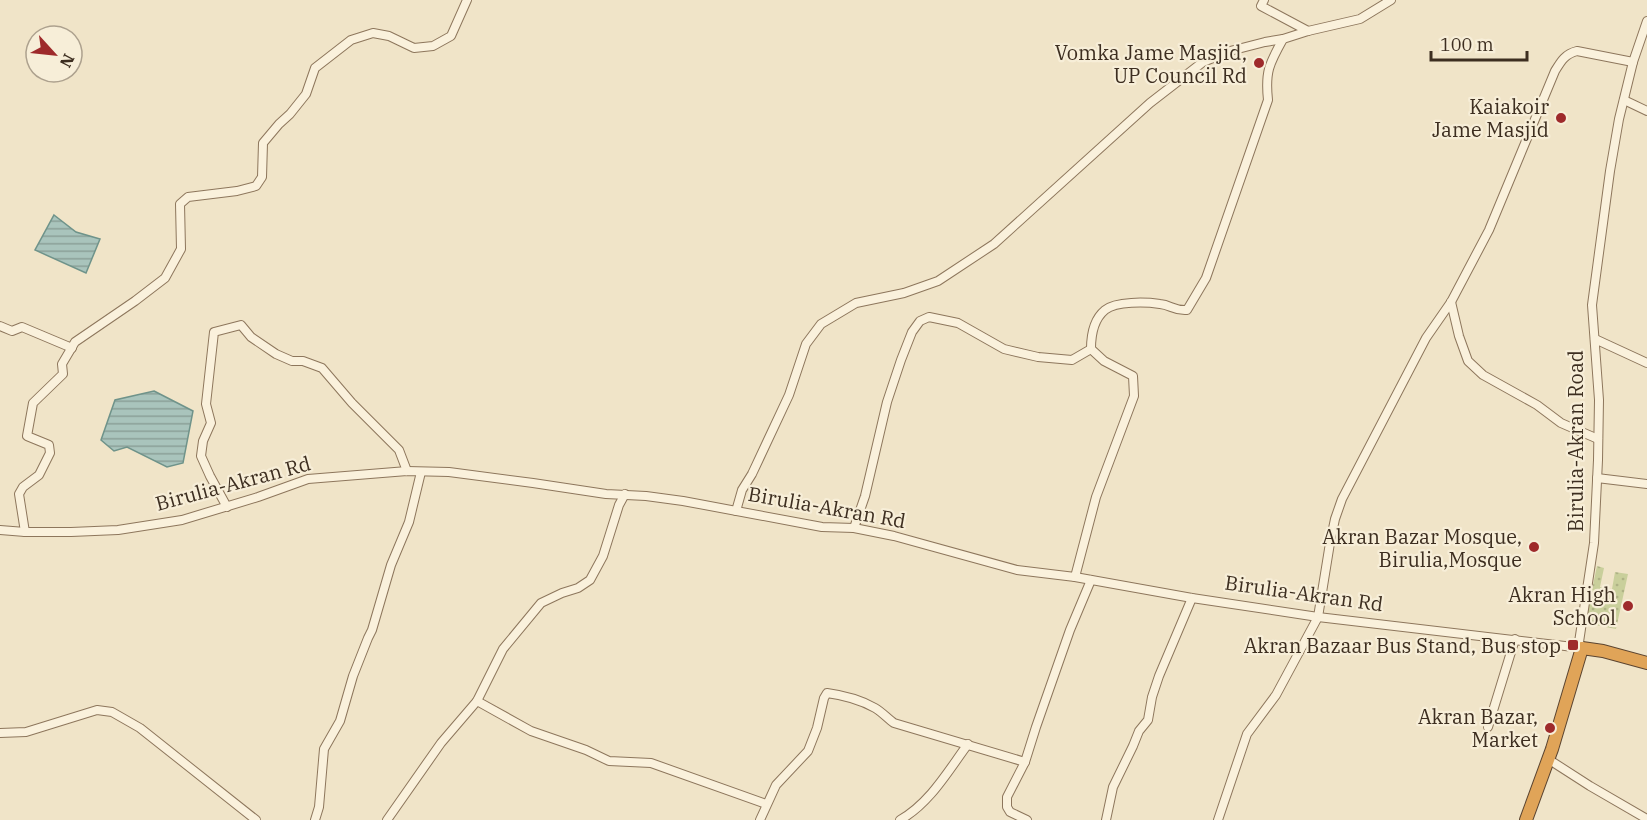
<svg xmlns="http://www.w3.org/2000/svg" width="1647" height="820" font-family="'IBM Plex Serif',serif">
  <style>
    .grass { fill: url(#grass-dots) }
    .water { fill: url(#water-rules); stroke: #6f938a; stroke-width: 1.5 }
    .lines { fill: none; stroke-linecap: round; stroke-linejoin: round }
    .minor-casing { stroke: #8d765c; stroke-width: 10 }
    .highway-casing { stroke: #5b4430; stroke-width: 14 }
    .minor { stroke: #faf1dc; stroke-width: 8 }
    .highway { stroke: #e0a458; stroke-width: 12 }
    .poi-dot { fill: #9e2a2b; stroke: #f7eed8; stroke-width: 2 }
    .labels { text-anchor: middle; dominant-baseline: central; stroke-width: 4.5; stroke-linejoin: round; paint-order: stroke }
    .poi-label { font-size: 20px; fill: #3d2e20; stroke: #f7eed8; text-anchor: end }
    .street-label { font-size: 20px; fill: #3d2e20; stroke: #f7eed8 }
  </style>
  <defs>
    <pattern id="grass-dots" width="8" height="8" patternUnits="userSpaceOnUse" patternTransform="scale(1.5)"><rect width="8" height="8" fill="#c9cf9b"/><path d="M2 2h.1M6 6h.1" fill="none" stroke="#aeb285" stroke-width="1.8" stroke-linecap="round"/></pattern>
    <pattern id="water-rules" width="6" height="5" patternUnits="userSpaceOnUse" patternTransform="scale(1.5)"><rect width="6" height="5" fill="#a9c4bc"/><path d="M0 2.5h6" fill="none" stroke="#8ba098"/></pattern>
  </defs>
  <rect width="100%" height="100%" fill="#f0e4c8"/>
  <!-- grass -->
  <polygon class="grass" points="1597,566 1604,568 1600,587 1612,589 1615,572 1628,574 1616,629 1585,623"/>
  <!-- water -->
  <g class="water">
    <polygon points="54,215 76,232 100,239 86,273 35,250"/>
    <polygon points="154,391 193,411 183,463 167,467 127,447 114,451 101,440 115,400"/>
  </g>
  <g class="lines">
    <!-- minor casing -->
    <g class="minor-casing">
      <g id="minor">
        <polyline points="1264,0 1261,6 1308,31"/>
        <polyline points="1624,100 1647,111"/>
        <polyline points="1451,302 1459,336 1468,361 1483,375 1537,405 1561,423 1598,439"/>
        <polyline points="0,326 12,331 22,327 72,348"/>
        <polyline points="1595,339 1647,363"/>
        <polyline points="1597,478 1647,484"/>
        <polyline points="227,507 210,476 201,456 203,441 211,423 206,404 214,332 241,325 251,337 276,354 292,361 303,361 322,368 352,403 399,450 407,471"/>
        <polyline points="736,511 742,490 752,474 789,395 806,344 821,324 856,303 904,293 938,281 994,244 1150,103 1203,62 1230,51 1265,42 1283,39"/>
        <polyline points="854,528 865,496 887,402 901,360 912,332 920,321 929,317 958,323 1004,349 1038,357 1072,360 1091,349"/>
        <polyline points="0,530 25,532 71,532 118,530 182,520 258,497 308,479 407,471 449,472 533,483 606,494 646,496 683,501 822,527 854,528 894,536 1017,570 1075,577 1192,598 1318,617 1582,648 1579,642 1594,543 1598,460 1599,400 1592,305 1610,171 1619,119 1633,62 1647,21"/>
        <polyline points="25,532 19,494 23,487 39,475 50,453 49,445 27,436 33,403 63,374 62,364 75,342 135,301 165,278 181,249 180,204 188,197 237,191 256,186 262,177 263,143 279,124 290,114 306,94 315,68 351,40 373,33 389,36 414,48 433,46 451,36 467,0"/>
        <path d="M1075,577L1096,497L1134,396L1133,376L1104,361L1091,349C1091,336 1094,319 1105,310C1116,301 1146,302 1160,304C1171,305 1174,311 1187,310L1206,278L1268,100C1265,72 1269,64 1283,39L1308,31L1360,19L1391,0"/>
        <polyline points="477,701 531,731 586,750 609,761 651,763 766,804"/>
        <polyline points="1488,727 1515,639"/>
        <polyline points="0,733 26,732 97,710 112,712 140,728 256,820"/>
        <polyline points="1548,759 1590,786 1647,819"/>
        <polyline points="315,820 319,807 324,749 340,721 353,676 368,638 372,630 391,565 409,522 421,472"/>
        <polyline points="387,820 441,743 477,701 503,649 541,603 562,593 578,588 590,580 603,556 619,505 625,494"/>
        <path d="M760,820L776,785L808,751L817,728L824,698L827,693C842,695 861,700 875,708C882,712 888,719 894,723L1025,762"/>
        <path d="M900,820C930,803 948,771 968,744"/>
        <polyline points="1027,820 1010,812 1007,807 1007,797 1025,762 1036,727 1070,630 1091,580"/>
        <polyline points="1106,820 1113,787 1133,746 1139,731 1148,720 1152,697 1159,676 1192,598"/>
        <path d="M1218,820L1247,734L1276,695L1318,617L1330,543L1335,519L1342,499L1426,338L1451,302L1489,230L1555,71C1561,61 1565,54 1577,51L1633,62"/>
      </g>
    </g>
    <!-- highway casing -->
    <g class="highway-casing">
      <polyline id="highway" points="1526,820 1552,749 1582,648 1603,651 1647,663"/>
    </g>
    <!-- minor -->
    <use href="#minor" class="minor"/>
    <!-- highway -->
    <use href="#highway" class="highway"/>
  </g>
  <!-- markers -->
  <g class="poi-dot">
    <circle cx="1259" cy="63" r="6"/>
    <circle cx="1561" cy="118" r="6"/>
    <circle cx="1534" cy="547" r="6"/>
    <circle cx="1628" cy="606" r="6"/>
    <rect x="1567" y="639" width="12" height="12" rx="3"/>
    <circle cx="1550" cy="728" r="6"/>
  </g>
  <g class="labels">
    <!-- poi labels -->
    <g class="poi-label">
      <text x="1247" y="52">Vomka Jame Masjid,<tspan x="1247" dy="23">UP Council Rd</tspan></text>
      <text x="1549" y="106">Kaiakoir<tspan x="1549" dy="23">Jame Masjid</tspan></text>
      <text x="1522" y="536">Akran Bazar Mosque,<tspan x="1522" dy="23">Birulia,Mosque</tspan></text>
      <text x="1616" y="594">Akran High<tspan x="1616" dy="23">School</tspan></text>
      <text x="1561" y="645">Akran Bazaar Bus Stand, Bus stop</text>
      <text x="1538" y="716">Akran Bazar,<tspan x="1538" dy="23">Market</tspan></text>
    </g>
    <!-- street labels -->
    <g class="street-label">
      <text transform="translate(1575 441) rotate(-90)">Birulia-Akran Road</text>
      <text transform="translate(233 483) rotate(-15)">Birulia-Akran Rd</text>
      <text transform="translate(827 507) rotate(10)">Birulia-Akran Rd</text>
      <text transform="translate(1304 593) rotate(8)">Birulia-Akran Rd</text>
    </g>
  </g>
  <!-- north arrow -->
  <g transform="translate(54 54) rotate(117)"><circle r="28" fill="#f7eed8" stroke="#ada18e" stroke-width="1.5"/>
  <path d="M0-4.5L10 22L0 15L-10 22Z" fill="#9e2a2b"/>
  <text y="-9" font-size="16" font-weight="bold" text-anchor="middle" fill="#3d2e20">N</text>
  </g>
  <!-- scale -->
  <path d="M1431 51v9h96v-9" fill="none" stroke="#3d2e20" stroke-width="3"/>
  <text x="1440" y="51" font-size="18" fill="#3d2e20" stroke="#f7eed8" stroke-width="4.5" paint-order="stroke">100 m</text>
</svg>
